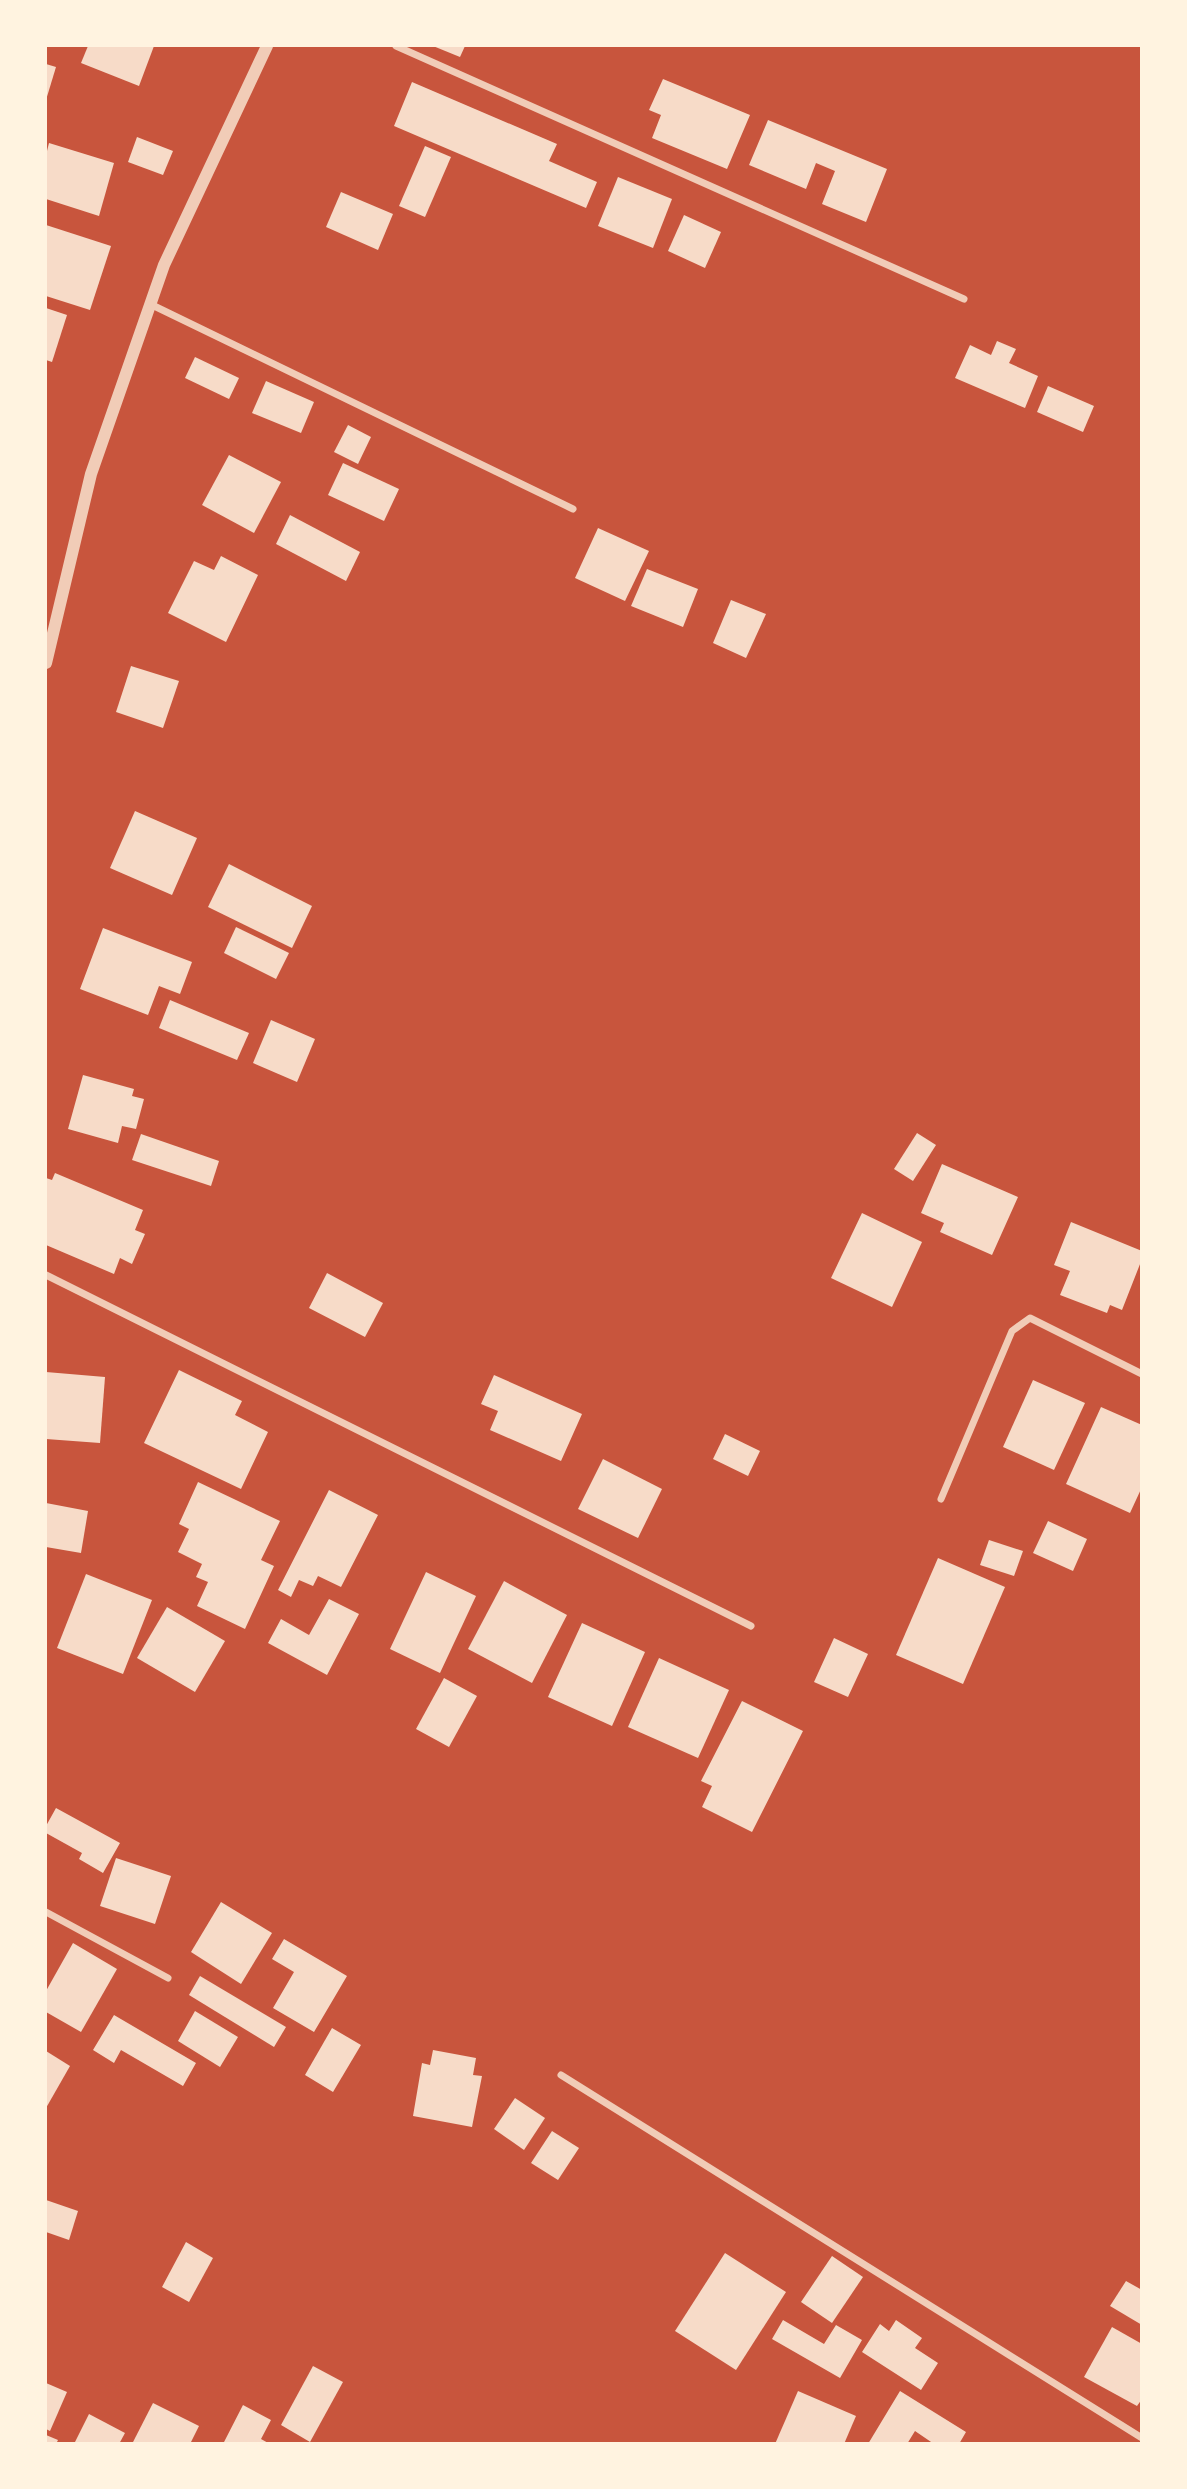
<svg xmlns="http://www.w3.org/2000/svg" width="1187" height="2489" font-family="Literata,serif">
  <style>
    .building { fill: #f7dbc8 }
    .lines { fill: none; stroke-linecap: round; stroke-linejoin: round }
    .minor { stroke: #f1ccb7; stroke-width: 7 }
    .tertiary { stroke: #f1ccb7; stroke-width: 12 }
  </style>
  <rect width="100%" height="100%" fill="#c8553d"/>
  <!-- building -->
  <g class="building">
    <polygon points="88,46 154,46 139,86 81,63"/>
    <polygon points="433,46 465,46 460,57"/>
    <polygon points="46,64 56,67 46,100"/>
    <polygon points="663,79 750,115 727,169 652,138 661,115 649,110"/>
    <polygon points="412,82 557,144 549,161 597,182 586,208 394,126"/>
    <polygon points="768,120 887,169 866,222 822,204 835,171 816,163 806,189 749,165"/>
    <polygon points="137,137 173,151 163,175 128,162"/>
    <polygon points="49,143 114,163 99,216 46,199 46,155"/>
    <polygon points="425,146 451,157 425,217 399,206"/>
    <polygon points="618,177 672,199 653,248 598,226"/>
    <polygon points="341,192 393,214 378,250 326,227"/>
    <polygon points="684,215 721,232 705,268 668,251"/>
    <polygon points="46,225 111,246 90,310 46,296"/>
    <polygon points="46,308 67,315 52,362 46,360"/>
    <polygon points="997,341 1016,349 1009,363 1038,376 1025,408 955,378 970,345 991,355"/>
    <polygon points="195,357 239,378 229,399 185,378"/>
    <polygon points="266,381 314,402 301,433 252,413"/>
    <polygon points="1048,386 1094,406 1083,432 1037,412"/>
    <polygon points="348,425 371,437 358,464 334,452"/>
    <polygon points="229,455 281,482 254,533 202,505"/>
    <polygon points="343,463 399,489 384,521 328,495"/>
    <polygon points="290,515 360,552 346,581 276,544"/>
    <polygon points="598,528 649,551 625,601 575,578"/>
    <polygon points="221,556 258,575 226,642 168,613 194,561 214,570"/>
    <polygon points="647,569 698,589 683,627 631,606"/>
    <polygon points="731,600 766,614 746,658 713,643"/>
    <polygon points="131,666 179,681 163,728 116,712"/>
    <polygon points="135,811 197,838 172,895 110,868"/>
    <polygon points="229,864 312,906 292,948 208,907"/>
    <polygon points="236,927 289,953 276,979 224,953"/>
    <polygon points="103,928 192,962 180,994 159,986 148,1015 80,989"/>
    <polygon points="170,1000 249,1033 237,1060 159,1028"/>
    <polygon points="271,1020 315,1039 297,1082 253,1063"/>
    <polygon points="83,1075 134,1089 132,1096 144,1099 136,1129 122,1126 118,1143 68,1129"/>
    <polygon points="917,1133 936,1145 913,1181 894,1169"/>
    <polygon points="141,1134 219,1161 211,1186 132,1160"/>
    <polygon points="942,1164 1018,1197 992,1255 940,1232 944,1223 921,1213"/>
    <polygon points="55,1173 143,1210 135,1230 145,1234 132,1264 120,1258 114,1274 46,1245 46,1178 52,1180"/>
    <polygon points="862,1213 922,1242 892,1307 831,1278"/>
    <polygon points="1071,1222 1142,1251 1142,1259 1122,1310 1110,1305 1107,1313 1060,1295 1070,1271 1054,1265"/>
    <polygon points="327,1273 383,1303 365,1337 309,1308"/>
    <polygon points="179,1370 242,1401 235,1415 268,1432 241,1489 144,1443"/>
    <polygon points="46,1372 105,1377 100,1443 46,1439"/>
    <polygon points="494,1375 582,1414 561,1461 490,1430 498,1411 481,1404"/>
    <polygon points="1033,1380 1085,1403 1054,1470 1003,1447"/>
    <polygon points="1101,1407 1142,1425 1142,1487 1130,1513 1066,1484"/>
    <polygon points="725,1434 760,1451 748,1476 713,1459"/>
    <polygon points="603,1459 662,1489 638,1538 578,1509"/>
    <polygon points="198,1482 280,1521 261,1560 274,1566 245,1629 197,1606 208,1582 196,1577 202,1564 178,1552 189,1529 179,1524"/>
    <polygon points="329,1490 378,1515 341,1587 318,1576 313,1586 299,1580 291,1597 278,1590"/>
    <polygon points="46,1503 88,1511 81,1553 46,1547"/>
    <polygon points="1048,1521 1087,1539 1073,1571 1033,1553"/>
    <polygon points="989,1540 1023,1551 1014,1576 980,1565"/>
    <polygon points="938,1558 1005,1587 963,1684 896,1655"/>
    <polygon points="426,1572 476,1596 440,1673 390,1649"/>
    <polygon points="86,1574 152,1600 123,1674 57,1648"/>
    <polygon points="504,1581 567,1615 532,1683 468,1649"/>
    <polygon points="329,1599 359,1614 327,1675 268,1643 281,1619 309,1635"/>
    <polygon points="167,1607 225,1641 195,1692 137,1658"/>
    <polygon points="582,1623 645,1652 612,1726 548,1697"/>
    <polygon points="834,1638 868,1654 848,1697 814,1682"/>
    <polygon points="659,1658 729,1690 698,1758 628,1727"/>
    <polygon points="444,1678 477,1696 449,1747 416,1729"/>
    <polygon points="742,1701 803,1731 752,1832 702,1807 712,1786 701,1781"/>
    <polygon points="56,1808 120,1843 103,1873 79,1859 82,1853 46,1833 46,1826"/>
    <polygon points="116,1858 171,1876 155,1924 100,1906"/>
    <polygon points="221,1902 272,1933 241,1984 191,1952"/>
    <polygon points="284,1939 347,1976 314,2032 273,2008 294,1972 272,1959"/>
    <polygon points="73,1943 117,1969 81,2032 46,2012 46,1991"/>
    <polygon points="200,1976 286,2027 274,2047 189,1995"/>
    <polygon points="195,2011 238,2037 220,2067 178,2041"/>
    <polygon points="114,2015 196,2063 183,2086 121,2050 114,2063 93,2050"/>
    <polygon points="332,2028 361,2045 333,2092 305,2075"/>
    <polygon points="433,2050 476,2058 473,2075 482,2076 472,2127 413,2116 422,2063 430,2065"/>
    <polygon points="46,2051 70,2066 46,2108"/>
    <polygon points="515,2098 545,2118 524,2150 494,2129"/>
    <polygon points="552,2131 579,2148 558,2180 531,2163"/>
    <polygon points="46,2200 78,2211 69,2240 46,2232"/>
    <polygon points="186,2242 213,2258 189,2302 162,2287"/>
    <polygon points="725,2253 786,2292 736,2370 675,2331"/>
    <polygon points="832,2256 863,2277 832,2323 801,2302"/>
    <polygon points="1126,2281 1142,2290 1142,2325 1110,2306"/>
    <polygon points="783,2320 824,2344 836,2325 862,2340 840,2378 772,2339"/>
    <polygon points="896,2320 922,2338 915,2348 938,2363 921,2390 862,2352 880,2324 889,2331"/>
    <polygon points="1112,2327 1142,2344 1142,2399 1137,2406 1084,2377"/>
    <polygon points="313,2366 343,2382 310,2442 281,2425"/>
    <polygon points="46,2383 67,2392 50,2431 46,2429"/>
    <polygon points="798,2391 856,2416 844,2444 775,2444"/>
    <polygon points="900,2391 966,2432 959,2444 934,2444 915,2431 907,2444 868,2444"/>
    <polygon points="153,2403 199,2426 190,2444 132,2444"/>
    <polygon points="243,2405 271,2420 261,2439 270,2444 223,2444"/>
    <polygon points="89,2414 125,2433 119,2444 74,2444"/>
    <polygon points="46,2435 58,2440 56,2444 46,2444"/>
  </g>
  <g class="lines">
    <!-- minor -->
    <g class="minor">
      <polyline points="396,46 964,299"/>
      <polyline points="150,304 573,509"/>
      <polyline points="46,1275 751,1626"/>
      <polyline points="941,1499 1012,1331 1030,1318 1142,1374"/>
      <polyline points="46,1912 168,1978"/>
      <polyline points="561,2075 1142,2438"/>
    </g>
    <!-- tertiary -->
    <polyline class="tertiary" points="46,663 91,474 164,265 267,46"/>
  </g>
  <!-- border -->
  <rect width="1187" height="2489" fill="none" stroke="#fff3e0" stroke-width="94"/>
</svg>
